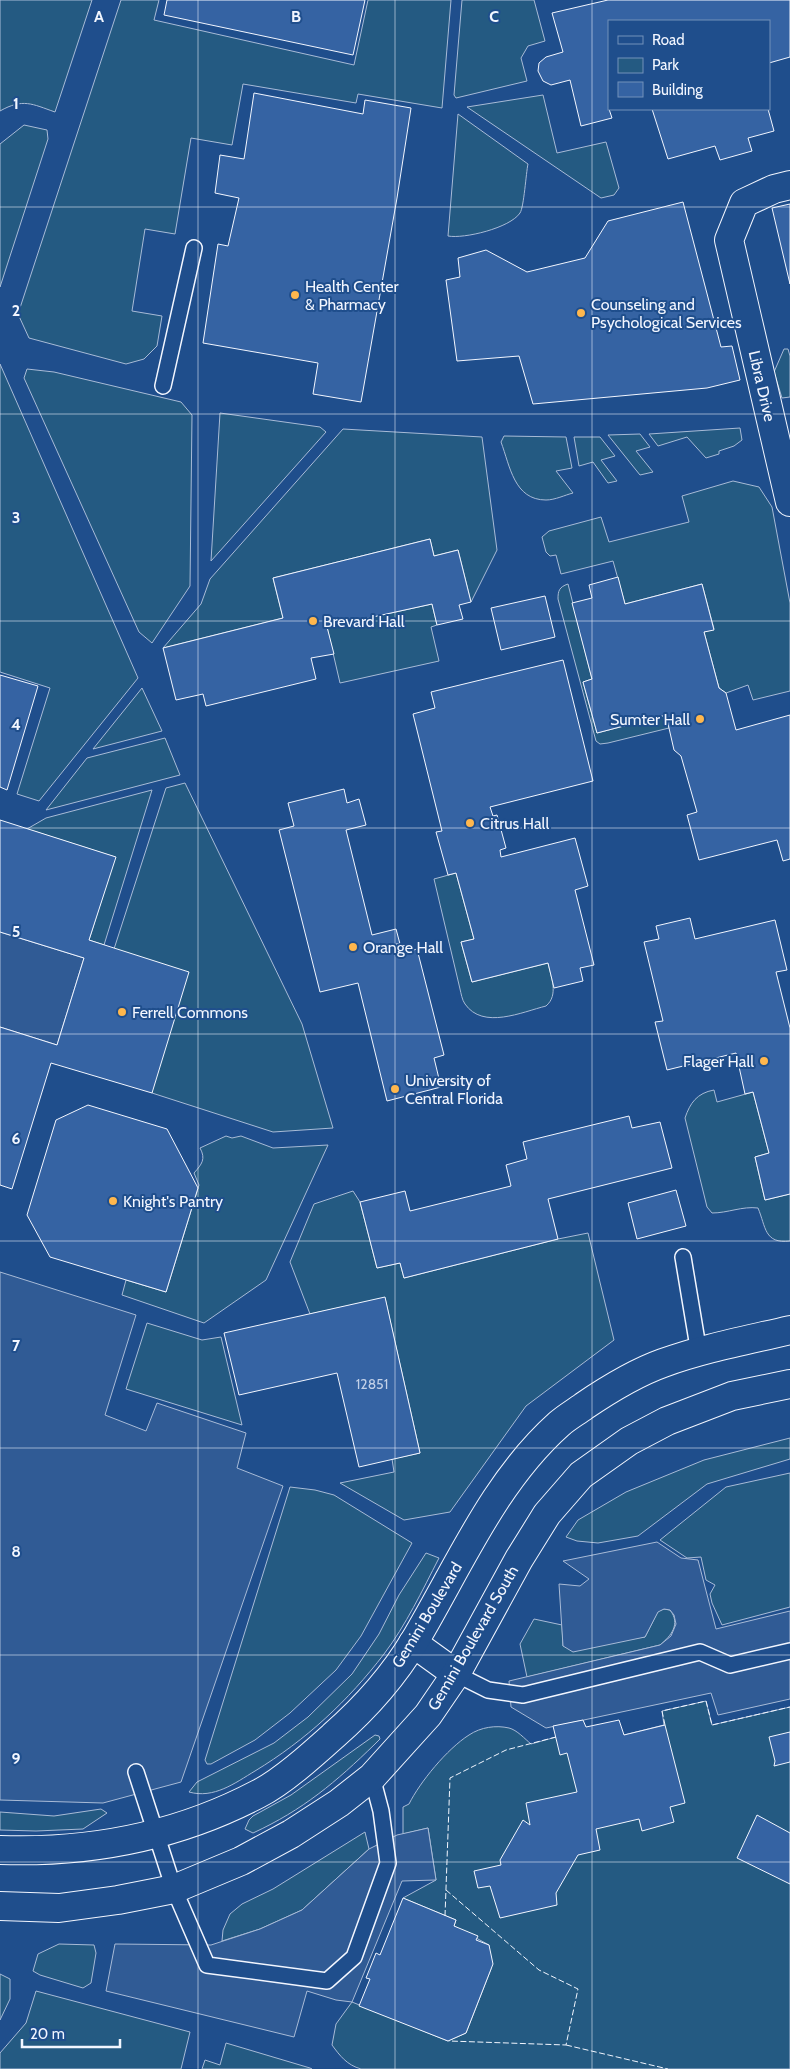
<svg xmlns="http://www.w3.org/2000/svg" width="790" height="2069" font-family="Cabin,sans-serif">
  <style>
    .green { fill: #245a82; stroke: #a8bbd7 }
    .parking { fill: #305b95; stroke: #a8bbd7 }
    .building { fill: #3563a3; stroke: #f2f6ff }
    .lines { fill: none; stroke-linecap: round; stroke-linejoin: round }
    .lane-casing { stroke: #f2f6ff; stroke-width: 18 }
    .street-casing { stroke: #f2f6ff; stroke-width: 30 }
    .lane { stroke: #1f4e8c; stroke-width: 15 }
    .street { stroke: #1f4e8c; stroke-width: 28 }
    .fence { stroke: #f2f6ff; stroke-width: 1; stroke-dasharray: 6 2.5; stroke-linecap: butt }
    .grid { fill: none; stroke: #f2f6ff; stroke-width: 1; stroke-opacity: 0.55 }
    .poi-dot { fill: #ffb74d; stroke: #1f4e8c; stroke-width: 2 }
    .labels { text-anchor: middle; dominant-baseline: central; stroke-width: 4; stroke-linejoin: round; paint-order: stroke }
    .number-label { font-size: 14px; fill: #c3d1e8 }
    .poi-label { font-size: 16px; fill: #f2f6ff; stroke: #1f4e8c; text-anchor: start }
    .street-label { font-size: 16px; fill: #f2f6ff; stroke: #1f4e8c }
    .grid-label { font-size: 16px; text-anchor: middle; font-weight: bold; fill: #f2f6ff; stroke: #1f4e8c; stroke-width: 4; stroke-linejoin: round; paint-order: stroke }
  </style>
  <rect width="100%" height="100%" fill="#1f4e8c"/>
  <!-- green -->
  <g class="green">
    <path d="M0,0H92L55,112C32,104 23,98 0,111Z"/>
    <polygon points="121,0 159,0 154,20 354,65 368,0 451,0 442,108 358,94 356,103 243,84 232,145 191,138 175,234 145,229 132,311 162,316 157,346 144,359 126,364 29,338 18,314"/>
    <polygon points="462,0 534,0 545,41 528,46 521,58 527,81 456,98 454,95"/>
    <polygon points="543,95 557,153 606,142 619,188 614,195 601,198 467,107"/>
    <path d="M458,114L528,164C526,173 524,207 520,213C510,228 464,239 448,236Z"/>
    <polygon points="24,125 47,130 48,139 0,287 0,144"/>
    <polygon points="784,349 788,349 790,356 790,397 782,398 774,372"/>
    <polygon points="0,364 138,678 39,801 17,794 50,688 0,672"/>
    <polygon points="27,369 54,372 181,402 192,415 190,586 152,643 139,632 24,378"/>
    <polygon points="220,413 320,427 326,432 211,561"/>
    <polygon points="740,428 742,440 734,446 719,451 719,454 706,458 687,437 658,446 649,434"/>
    <polygon points="343,429 482,437 497,550 471,602 458,550 434,556 430,539 273,578 283,618 163,648 201,604 210,579"/>
    <polygon points="640,434 650,447 636,451 653,472 640,475 608,435"/>
    <path d="M504,436L566,437L572,468L556,471L573,493C565,495 555,500 546,500C514,500 510,466 501,442Z"/>
    <polygon points="574,437 600,437 615,456 601,460 617,481 608,483 593,462 579,466"/>
    <polygon points="733,481 759,487 772,507 790,603 790,691 753,700 748,685 726,693 719,688 704,632 714,629 702,584 625,604 613,561 561,574 556,555 550,556 546,552 542,537 549,531 601,517 609,542 689,522 682,496"/>
    <path d="M568,584L592,679L583,682L597,733L666,715L669,728L608,743L600,744L596,741L558,599C558,591 559,587 568,584Z"/>
    <polygon points="432,604 437,625 431,627 439,661 340,683 327,627"/>
    <polygon points="142,688 162,731 93,749"/>
    <polygon points="165,738 180,775 46,810 87,758"/>
    <polygon points="185,783 302,1024 333,1128 273,1132 152,1093 114,949 166,788"/>
    <polygon points="152,790 104,945 89,940 115,857 27,829 46,818"/>
    <path d="M456,873L474,939L461,942L472,982L548,963C551,977 559,995 546,1006C522,1012 483,1030 465,1004C462,1000 461,993 460,989L434,879Z"/>
    <path d="M714,1090L717,1102L753,1092L769,1153L755,1157L765,1200L790,1194V1241C764,1244 766,1227 758,1208C742,1206 728,1213 712,1213L707,1207L685,1118C690,1103 697,1093 714,1090Z"/>
    <path d="M226,1136L232,1138L241,1136L273,1148L328,1145L266,1280L204,1323L122,1295L126,1280L166,1292L199,1185L194,1173C202,1164 206,1159 200,1148Z"/>
    <polygon points="353,1191 360,1202 377,1268 400,1263 404,1278 558,1239 588,1233 614,1340 526,1406 450,1512 404,1520 340,1483 394,1472 392,1459 420,1453 385,1298 310,1314 290,1262 314,1204"/>
    <polygon points="147,1323 202,1340 221,1337 242,1425 126,1389"/>
    <polygon points="790,1438 790,1459 707,1484 638,1536 598,1543 577,1541 566,1537 578,1520 626,1492 704,1460"/>
    <polygon points="790,1473 790,1607 722,1625 712,1603 710,1594 715,1585 706,1580 701,1557 687,1558 660,1540 726,1487"/>
    <polygon points="290,1487 315,1490 334,1495 412,1543 361,1636 336,1670 290,1713 255,1740 211,1764 207,1764 205,1760"/>
    <path d="M426,1553L439,1558C422,1591 406,1625 384,1654C348,1701 306,1740 255,1771C235,1783 214,1799 189,1792L197,1782L274,1743L308,1717L352,1674L379,1634L399,1595Z"/>
    <path d="M664,1609L670,1610C681,1624 671,1636 660,1645L527,1677L520,1644L534,1619L562,1625L563,1646L645,1637L658,1611Z"/>
    <path d="M706,1701L712,1725L790,1707V2069H361C347,2065 340,2056 332,2045L336,2024L352,2002L448,2041L466,2033L491,1969L489,1945L454,1926L456,1920L403,1898L436,1880L428,1828L403,1834V1807L409,1804C420,1782 447,1749 469,1735C481,1727 496,1725 509,1728C517,1730 525,1739 531,1744L556,1737L624,1735L664,1725L662,1711Z"/>
    <path d="M375,1735L379,1736L380,1739L375,1744C336,1782 303,1810 253,1833L245,1829L249,1820L253,1816L291,1795Z"/>
    <polygon points="101,1809 107,1813 83,1829 36,1831 0,1830 0,1812 54,1816"/>
    <polygon points="365,1832 369,1849 302,1910 260,1929 222,1941 223,1930 230,1914 242,1904 273,1889"/>
    <polygon points="59,1944 94,1945 96,1953 91,1983 83,1988 40,1975 33,1971 38,1954"/>
    <polygon points="0,1974 10,1979 10,1999 0,2020"/>
    <polygon points="36,1991 190,2032 181,2069 0,2069 0,2053 26,2023"/>
    <polygon points="226,2043 310,2068 312,2069 202,2069 205,2060 220,2065"/>
  </g>
  <!-- parking -->
  <g class="parking">
    <polygon points="0,932 84,958 57,1045 0,1027"/>
    <polygon points="0,1272 136,1315 105,1415 146,1431 157,1403 246,1433 237,1468 283,1486 181,1782 103,1803 0,1800"/>
    <polygon points="657,1542 681,1558 698,1560 716,1629 790,1611 790,1699 718,1715 711,1693 546,1728 511,1707 509,1681 660,1645 671,1636 676,1624 674,1615 670,1610 664,1609 658,1612 645,1637 573,1652 563,1646 559,1584 580,1586 589,1579 563,1561"/>
    <polygon points="428,1828 436,1880 402,1881 352,2002 336,2000 307,1991 294,2037 106,1991 115,1944 211,1945 260,1929 302,1910 369,1849 397,1835"/>
  </g>
  <!-- building -->
  <g class="building">
    <polygon points="167,0 365,0 353,55 164,15"/>
    <polygon points="608,0 790,0 790,57 769,63 769,21 609,21 609,109 612,118 581,126 570,80 551,85 543,81 538,71 539,63 546,57 563,52 552,13"/>
    <polygon points="254,93 363,114 365,100 411,108 397,198 361,402 313,394 318,363 203,343 218,244 228,246 239,198 215,193 220,155 244,159"/>
    <polygon points="652,109 768,109 774,131 748,138 752,151 720,160 715,146 668,159"/>
    <polygon points="683,202 721,347 732,346 740,380 707,388 533,404 519,356 457,361 446,280 460,277 458,258 486,250 527,272 585,258 608,221"/>
    <polygon points="790,204 790,284 772,208"/>
    <polygon points="430,539 434,556 458,550 471,602 459,605 463,619 437,625 432,604 327,627 334,654 311,658 316,679 206,706 203,694 176,700 163,648 283,618 273,578"/>
    <polygon points="618,577 625,604 702,584 714,630 704,632 719,688 726,693 736,730 790,715 790,859 783,861 777,840 699,860 687,815 697,812 681,756 674,750 666,715 597,733 583,682 592,679 572,603 592,598 589,585"/>
    <polygon points="545,596 555,637 501,650 491,608"/>
    <polygon points="563,660 593,781 490,807 493,816 497,815 506,848 500,850 501,857 575,838 588,886 575,890 594,965 580,968 583,981 554,988 548,963 472,982 461,942 474,939 456,873 448,875 436,832 442,831 413,714 435,708 431,692"/>
    <polygon points="0,675 38,686 7,790 0,787"/>
    <polygon points="344,789 347,803 359,799 366,825 346,830 372,935 396,929 400,944 396,944 399,954 417,949 444,1055 434,1058 441,1087 387,1101 358,983 320,992 279,830 294,826 288,803"/>
    <polygon points="0,820 116,857 89,940 189,972 152,1093 51,1063 12,1189 0,1185 0,1027 57,1045 84,958 0,932"/>
    <polygon points="690,918 695,939 775,920 787,970 776,972 790,1028 790,1194 765,1200 755,1157 769,1153 753,1092 745,1094 736,1053 667,1070 655,1022 663,1021 644,942 659,939 656,926"/>
    <polygon points="88,1105 167,1129 198,1188 166,1292 50,1257 27,1215 56,1120"/>
    <polygon points="629,1116 632,1128 660,1122 672,1168 548,1199 558,1239 404,1278 400,1263 377,1268 360,1202 405,1191 410,1211 511,1186 506,1165 527,1159 523,1142"/>
    <polygon points="676,1190 686,1226 637,1239 628,1203"/>
    <polygon points="385,1297 420,1453 359,1467 337,1373 239,1395 224,1333"/>
    <polygon points="583,1720 586,1727 619,1720 624,1735 665,1725 685,1803 670,1807 674,1822 642,1831 639,1819 596,1829 600,1850 578,1855 556,1893 557,1905 500,1918 490,1886 478,1888 474,1871 501,1865 500,1860 523,1820 530,1825 526,1803 577,1792 567,1753 560,1755 553,1726"/>
    <polygon points="790,1732 790,1762 774,1766 775,1761 769,1737"/>
    <polygon points="757,1815 790,1833 790,1884 737,1858"/>
    <polygon points="403,1898 456,1920 454,1926 478,1936 476,1940 489,1945 493,1964 466,2033 448,2041 359,2006 370,1979 366,1978 376,1953 380,1955"/>
  </g>
  <g class="lines">
    <!-- lane casing -->
    <g class="lane-casing">
      <g id="lane">
        <polyline points="163,386 194,248"/>
        <polyline points="683,1257 699,1353"/>
        <polyline points="456,1674 488,1690 523,1695 700,1652 730,1665 790,1651"/>
        <polyline points="136,1772 174,1889 207,1965 327,1981 354,1957 388,1863 381,1811 372,1777"/>
      </g>
    </g>
    <!-- street casing -->
    <g class="street-casing">
      <g id="street">
        <polyline points="790,185 774,189 744,203 729,240 790,502"/>
        <polyline points="413,1643 456,1674"/>
        <path d="M0,1850C89,1853 178,1836 258,1794C282,1782 313,1754 333,1736C365,1708 393,1677 415,1640C459,1566 494,1482 559,1424C567,1417 576,1412 584,1406C609,1389 635,1373 663,1363C704,1348 748,1340 790,1330"/>
        <polyline points="0,1906 59,1908 118,1900 174,1889 241,1861 291,1834 339,1803 372,1777 428,1715 456,1674 519,1559 547,1514 581,1475 629,1441 667,1421 732,1396 790,1384"/>
      </g>
    </g>
    <!-- lane -->
    <use href="#lane" class="lane"/>
    <!-- street -->
    <use href="#street" class="street"/>
    <!-- fence -->
    <g class="fence">
      <polyline points="665,1725 662,1711 706,1701 712,1725 790,1707"/>
      <polyline points="446,1890 539,1970 578,1989 566,2045 449,2041"/>
      <polyline points="445,1916 450,1778 506,1750 556,1737"/>
      <polyline points="566,2045 668,2069"/>
    </g>
  </g>
  <!-- grid -->
  <path class="grid" d="M198,0V2069M395,0V2069M592,0V2069M0,207H790M0,414H790M0,621H790M0,828H790M0,1034H790M0,1241H790M0,1448H790M0,1655H790M0,1862H790"/>
  <!-- markers -->
  <g class="poi-dot">
    <circle cx="295" cy="295" r="5"/>
    <circle cx="581" cy="313" r="5"/>
    <circle cx="313" cy="621" r="5"/>
    <circle cx="700" cy="719" r="5"/>
    <circle cx="470" cy="823" r="5"/>
    <circle cx="353" cy="947" r="5"/>
    <circle cx="122" cy="1012" r="5"/>
    <circle cx="764" cy="1061" r="5"/>
    <circle cx="395" cy="1089" r="5"/>
    <circle cx="113" cy="1201" r="5"/>
  </g>
  <g class="labels">
    <!-- number labels -->
    <g class="number-label">
      <text x="372" y="1384">12851</text>
    </g>
    <!-- poi labels -->
    <g class="poi-label">
      <text x="305" y="286">Health Center<tspan x="305" dy="18">&amp; Pharmacy</tspan></text>
      <text x="591" y="304">Counseling and<tspan x="591" dy="18">Psychological Services</tspan></text>
      <text x="323" y="621">Brevard Hall</text>
      <text x="690" y="719" text-anchor="end">Sumter Hall</text>
      <text x="480" y="823">Citrus Hall</text>
      <text x="363" y="947">Orange Hall</text>
      <text x="132" y="1012">Ferrell Commons</text>
      <text x="754" y="1061" text-anchor="end">Flager Hall</text>
      <text x="405" y="1080">University of<tspan x="405" dy="18">Central Florida</tspan></text>
      <text x="123" y="1201">Knight's Pantry</text>
    </g>
    <!-- street labels -->
    <g class="street-label">
      <text transform="translate(762 386) rotate(77)">Libra Drive</text>
      <text transform="translate(427 1615) rotate(-59)">Gemini Boulevard</text>
      <text transform="translate(473 1638) rotate(-60)">Gemini Boulevard South</text>
    </g>
  </g>
  <g class="grid-label">
    <text x="99" y="22">A</text>
    <text x="296" y="22">B</text>
    <text x="494" y="22">C</text>
    <text x="16" y="109">1</text>
    <text x="16" y="316">2</text>
    <text x="16" y="523">3</text>
    <text x="16" y="730">4</text>
    <text x="16" y="937">5</text>
    <text x="16" y="1144">6</text>
    <text x="16" y="1351">7</text>
    <text x="16" y="1557">8</text>
    <text x="16" y="1764">9</text>
  </g>
  <!-- legend -->
  <rect x="608" y="20" width="162" height="90" fill="#1f4e8c" stroke="#7391ba"/>
  <rect x="618" y="36" width="25" height="8" fill="#1f4e8c" stroke="#7391ba"/>
  <text x="652" y="45" font-size="15" fill="#f2f6ff">Road</text>
  <rect x="618" y="58" width="25" height="15" fill="#245a82" stroke="#7391ba"/>
  <text x="652" y="70" font-size="15" fill="#f2f6ff">Park</text>
  <rect x="618" y="82" width="25" height="15" fill="#3563a3" stroke="#7391ba"/>
  <text x="652" y="95" font-size="15" fill="#f2f6ff">Building</text>
  <!-- scale -->
  <path d="M22 2039v8h98v-8" fill="none" stroke="#f2f6ff" stroke-width="2.5"/>
  <text x="30" y="2039" font-size="15" fill="#f2f6ff" stroke="#1f4e8c" stroke-width="4" paint-order="stroke">20 m</text>
</svg>
